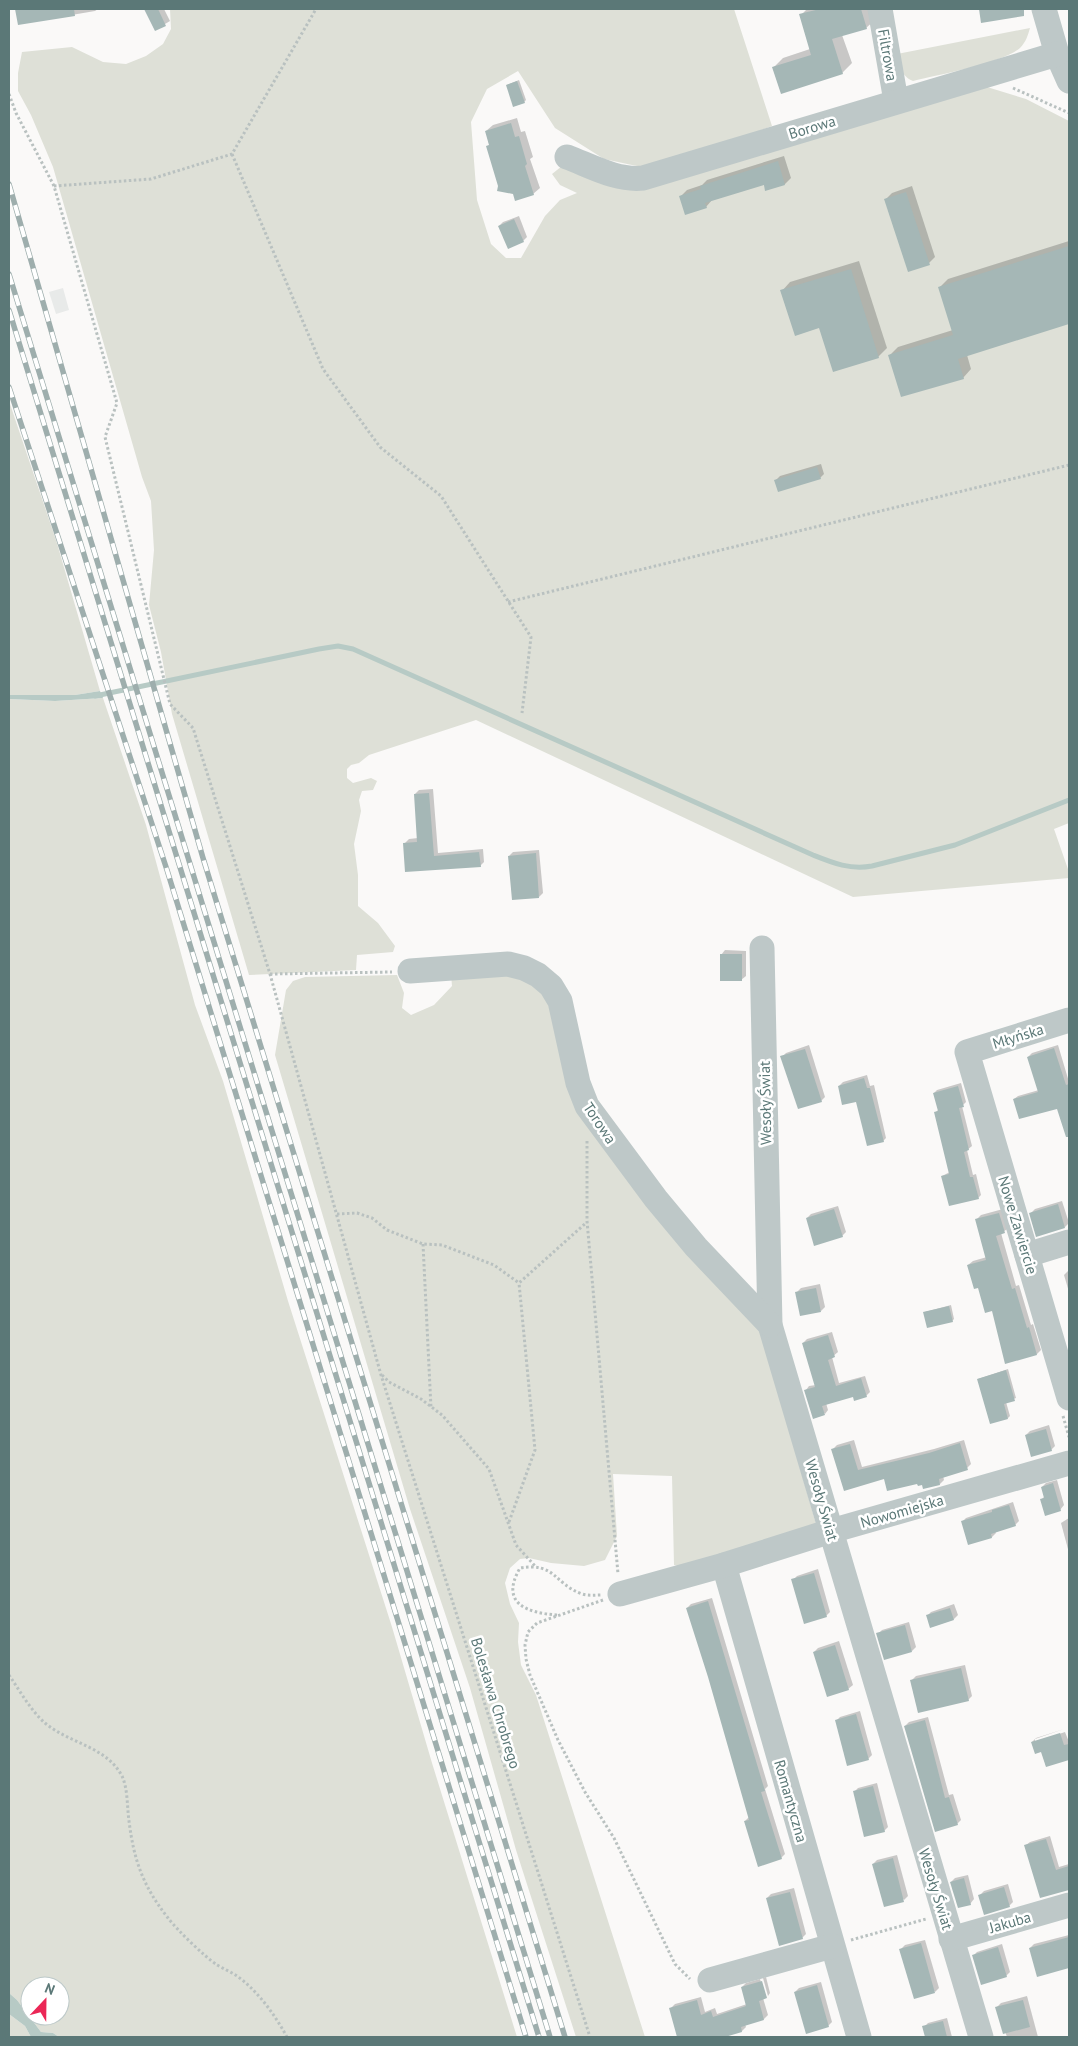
<svg xmlns="http://www.w3.org/2000/svg" width="1078" height="2046" font-family="'PT Sans',sans-serif">
  <style>
    .built { fill: #e8eae9 }
    .green { fill: #dee0d7; fill-rule: evenodd }
    .water { fill: #b7cac5 }
    .shadow { fill: #0003 }
    .lines { fill: none; stroke-linecap: round; stroke-linejoin: round }
    .stream { stroke: #b7cac5; stroke-width: 5 }
    .building { fill: #a5b7b6 }
    .path { stroke: #b9c1c0; stroke-width: 3; stroke-dasharray: 2.5 2.5; stroke-linecap: butt }
    .minor { stroke: #bec8c8; stroke-width: 25 }
    .rail-casing { stroke: #9eaead; stroke-width: 5.5 }
    .rail { stroke: #fff; stroke-width: 4; stroke-dasharray: 11; stroke-linecap: butt }
    .labels { text-anchor: middle; dominant-baseline: central; stroke-width: 5; stroke-linejoin: round; paint-order: stroke }
    .street-label { font-size: 15px; fill: #5b7877; stroke: #fff }
  </style>
  <rect width="100%" height="100%" fill="#faf9f8"/>
  <!-- built -->
  <polygon class="built" points="63,288 69,310 56,314 49,292"/>
  <!-- green -->
  <g class="green">
    <polygon points="170,9 734,9 772,126 689,157 646,168 604,159 555,128 518,71 487,89 471,122 477,200 491,244 506,258 521,258 545,216 560,200 577,193 560,185 552,174 567,162 632,185 987,87 1026,99 1069,121 1069,823 1054,829 1069,872 1069,878 853,897 476,720 369,755 359,763 351,765 347,769 347,778 353,783 371,778 377,781 373,790 362,791 359,800 361,811 354,844 358,875 358,906 378,923 395,946 393,952 357,955 356,970 249,975 172,714 161,652 149,605 154,550 151,501 142,477 53,167 31,115 18,91 18,73 22,52 72,47 103,62 126,64 146,56 163,44 171,29"/>
    <path d="M1030,28C1028,35 1026,42 1020,48C1003,63 938,75 913,81C901,76 900,66 897,54Z"/>
    <polygon points="9,401 56,540 100,691 75,695 9,695"/>
    <path d="M103,698L146,825L195,1005L223,1081L288,1301L392,1627L432,1763L517,2037H59L53,2033L41,2032L17,2000L9,1993V699L55,701ZM30,1986H60V2016H30Z"/>
    <polygon points="518,973 545,992 571,1086 757,1318 816,1524 682,1567 674,1565 672,1476 613,1474 617,1536 605,1560 584,1566 551,1563 529,1558 520,1559 510,1568 505,1583 510,1604 519,1623 518,1642 521,1665 536,1695 645,2037 576,2037 516,1850 470,1688 410,1509 275,1055 286,990 293,981 305,977 397,975 404,993 402,1008 411,1015 434,1005 452,986 451,974"/>
    <polygon points="9,2014 25,2026 31,2037 9,2037"/>
  </g>
  <!-- water -->
  <g class="water">
    <polygon points="100,691 103,698 55,701 9,699 9,695 75,695"/>
    <polygon points="9,1993 17,2000 41,2032 53,2033 59,2037 31,2037 25,2026 9,2014"/>
  </g>
  <!-- shadow -->
  <g class="shadow">
    <polygon points="17,9 98,9 95,11 19,24"/>
    <polygon points="145,9 164,9 170,21 155,30"/>
    <polygon points="807,9 873,9 876,19 866,28 842,35 852,63 842,73 773,68 783,58 810,49 801,15"/>
    <polygon points="519,80 526,100 524,102 507,85"/>
    <polygon points="517,118 521,132 525,131 533,157 530,159 540,188 533,194 514,193 499,186 486,131 493,125"/>
    <polygon points="784,156 791,178 785,184 766,190 764,184 712,200 706,207 681,196 687,190 702,185 707,180"/>
    <polygon points="912,186 935,257 929,263 886,199 892,193"/>
    <polygon points="519,216 527,237 523,241 499,226 503,222"/>
    <polygon points="1069,241 1069,322 967,355 971,369 963,378 890,355 898,347 953,330 940,287 948,279"/>
    <polygon points="859,261 887,348 878,357 820,327 782,291 790,282"/>
    <polygon points="821,464 824,474 820,478 776,480 780,476"/>
    <polygon points="433,789 438,853 483,849 484,862 480,866 406,871 405,843 409,839 418,838 415,794 419,790"/>
    <polygon points="539,850 543,893 539,897 509,856 513,852"/>
    <polygon points="725,950 746,951 746,976 741,980 721,955"/>
    <polygon points="809,1045 825,1097 821,1101 782,1057 786,1053"/>
    <polygon points="1058,1045 1069,1082 1069,1126 1058,1107 1014,1099 1018,1096 1039,1090 1028,1057 1032,1053"/>
    <polygon points="867,1075 870,1086 874,1085 886,1138 883,1141 857,1100 839,1086 843,1082"/>
    <polygon points="961,1083 966,1102 962,1106 972,1146 967,1150 973,1175 976,1174 981,1195 978,1198 942,1176 950,1172 935,1113 939,1109 934,1093 937,1090"/>
    <polygon points="1062,1201 1069,1223 1065,1227 1031,1213 1035,1209"/>
    <polygon points="838,1206 846,1232 842,1236 807,1218 811,1214"/>
    <polygon points="1003,1209 1009,1228 1001,1233 1016,1286 1019,1285 1031,1325 1033,1324 1041,1350 1037,1354 1006,1363 993,1309 968,1265 973,1261 987,1257 977,1219 981,1215"/>
    <polygon points="1068,1271 1069,1271 1069,1292 1064,1275"/>
    <polygon points="820,1284 825,1307 821,1311 797,1292 801,1288"/>
    <polygon points="951,1305 954,1319 952,1321 925,1312"/>
    <polygon points="832,1332 838,1352 832,1357 839,1383 865,1376 870,1392 866,1396 854,1395 826,1403 828,1410 825,1414 806,1390 809,1386 816,1385 803,1343 807,1339"/>
    <polygon points="1008,1369 1016,1398 1006,1402 1010,1416 1008,1418 991,1423 978,1379"/>
    <polygon points="1049,1425 1055,1446 1051,1450 1026,1435 1030,1431"/>
    <polygon points="854,1440 862,1467 934,1449 964,1440 971,1464 967,1468 943,1476 944,1480 940,1484 923,1483 885,1477 844,1489 833,1449 837,1445"/>
    <polygon points="1057,1480 1064,1505 1060,1510 1041,1500 1045,1496 1042,1487 1046,1483"/>
    <polygon points="1013,1502 1019,1521 1015,1525 995,1531 996,1533 992,1537 969,1544 962,1522 966,1518"/>
    <polygon points="1069,1518 1069,1553 1061,1523"/>
    <polygon points="818,1569 830,1612 826,1616 793,1580 797,1576"/>
    <polygon points="712,1598 768,1786 765,1789 785,1854 781,1858 745,1821 749,1817 709,1677 687,1608 691,1604"/>
    <polygon points="954,1604 958,1615 954,1619 927,1616 931,1612"/>
    <polygon points="909,1622 916,1647 912,1651 878,1634 882,1630"/>
    <polygon points="839,1641 853,1685 848,1689 814,1652 818,1648"/>
    <polygon points="965,1665 972,1696 968,1700 912,1680 916,1676"/>
    <polygon points="860,1711 872,1755 868,1759 836,1721 840,1717"/>
    <polygon points="928,1717 949,1795 953,1794 961,1820 957,1824 905,1726 909,1722"/>
    <polygon points="1064,1729 1035,1739 1035,1742 1065,1732 1069,1742 1069,1759 1046,1766 1042,1751 1032,1742 1036,1738"/>
    <polygon points="877,1783 888,1827 884,1831 854,1792 858,1788"/>
    <polygon points="1050,1836 1059,1867 1069,1864 1069,1888 1041,1897 1026,1845 1030,1842"/>
    <polygon points="897,1855 908,1896 904,1900 873,1864 877,1860"/>
    <polygon points="968,1875 974,1899 970,1904 951,1882 955,1878"/>
    <polygon points="1008,1884 1013,1902 1009,1906 980,1895 984,1891"/>
    <polygon points="794,1888 806,1934 802,1938 767,1898 771,1894"/>
    <polygon points="1069,1935 1069,1959 1065,1961 1030,1948 1034,1944"/>
    <polygon points="925,1940 939,1988 935,1992 901,1949 905,1945"/>
    <polygon points="1002,1944 1010,1972 1006,1976 973,1956 977,1952"/>
    <polygon points="766,1977 770,1993 768,1996 763,1978"/>
    <polygon points="760,1979 765,1996 767,1996 763,1998 768,2015 764,2019 745,2024 746,2027 742,2031 721,2037 679,2037 671,2008 675,2004 701,1997 705,2012 715,2008 717,2014 747,2004 742,1987 746,1983"/>
    <polygon points="821,1982 832,2022 828,2026 795,1992 799,1988"/>
    <polygon points="1027,1996 1038,2037 1007,2037 997,2007 1001,2003"/>
    <polygon points="947,2018 952,2037 926,2037 924,2027 928,2023"/>
  </g>
  <g class="lines">
    <!-- stream -->
    <path class="stream" d="M95,696L319,649L338,646L353,649L813,855C833,863 850,870 872,866L955,845L1069,800"/>
  </g>
  <!-- building -->
  <g class="building">
    <polygon points="15,9 74,9 75,16 18,25"/>
    <polygon points="144,9 158,9 166,26 155,31"/>
    <polygon points="820,9 861,9 867,29 832,39 843,74 781,94 772,67 811,55 799,14"/>
    <polygon points="979,9 1024,9 1024,16 981,23"/>
    <polygon points="517,81 525,103 513,107 506,85"/>
    <polygon points="511,123 515,137 519,136 527,164 525,166 534,195 515,201 513,194 497,191 498,186 486,146 489,145 485,131"/>
    <polygon points="778,161 785,185 765,191 764,185 705,203 707,208 685,215 679,196 701,189 700,186"/>
    <polygon points="906,192 930,265 908,272 884,199"/>
    <polygon points="514,219 524,242 508,249 498,226"/>
    <polygon points="1069,246 1069,324 958,359 964,379 901,397 888,355 953,335 938,287"/>
    <polygon points="851,269 879,358 833,372 819,328 795,336 780,290"/>
    <polygon points="817,467 821,479 778,492 774,480"/>
    <polygon points="429,793 434,856 479,852 481,867 405,872 403,843 417,842 414,794"/>
    <polygon points="536,853 539,898 512,900 508,856"/>
    <rect x="720" y="954" width="22" height="27"/>
    <polygon points="1054,1048 1066,1085 1069,1084 1069,1137 1066,1137 1057,1109 1019,1119 1013,1099 1038,1092 1027,1057"/>
    <polygon points="805,1049 822,1102 798,1109 780,1056"/>
    <polygon points="864,1078 867,1088 870,1088 884,1142 867,1146 856,1102 842,1105 838,1086"/>
    <polygon points="958,1086 964,1107 959,1108 969,1150 964,1152 970,1177 973,1177 979,1199 949,1206 941,1176 949,1174 934,1112 938,1111 933,1093"/>
    <polygon points="1058,1204 1065,1228 1036,1237 1029,1213"/>
    <polygon points="834,1209 843,1237 814,1246 806,1218"/>
    <polygon points="999,1213 1005,1233 996,1236 1012,1289 1015,1288 1027,1328 1029,1327 1037,1355 1005,1364 992,1311 985,1313 978,1288 974,1289 967,1265 986,1260 975,1219"/>
    <polygon points="816,1288 821,1312 800,1316 795,1292"/>
    <polygon points="949,1306 953,1322 927,1328 923,1312"/>
    <polygon points="828,1335 835,1357 828,1360 836,1386 861,1378 867,1397 854,1401 853,1397 822,1406 825,1415 813,1419 804,1390 815,1387 802,1343"/>
    <polygon points="1006,1370 1015,1401 1004,1404 1008,1419 990,1424 977,1379"/>
    <polygon points="1046,1429 1052,1451 1031,1457 1025,1435"/>
    <polygon points="960,1443 968,1470 939,1479 940,1485 923,1489 922,1485 918,1486 917,1484 887,1491 884,1479 844,1491 831,1449 850,1444 858,1470 929,1453"/>
    <polygon points="1053,1483 1061,1511 1045,1516 1040,1499 1044,1498 1041,1487"/>
    <polygon points="1009,1505 1016,1526 991,1534 992,1538 968,1545 961,1521 992,1512 992,1510"/>
    <polygon points="814,1573 827,1617 804,1624 791,1579"/>
    <polygon points="708,1601 765,1791 761,1792 782,1859 758,1867 744,1821 749,1820 708,1677 686,1608"/>
    <polygon points="950,1608 954,1620 930,1628 926,1615"/>
    <polygon points="905,1625 912,1652 884,1660 876,1633"/>
    <polygon points="835,1645 849,1690 827,1697 813,1652"/>
    <polygon points="961,1668 969,1701 918,1713 910,1680"/>
    <polygon points="856,1714 869,1760 847,1766 835,1720"/>
    <polygon points="925,1720 945,1798 949,1797 958,1825 935,1832 904,1726"/>
    <polygon points="1060,1733 1064,1745 1069,1744 1069,1760 1046,1767 1041,1752 1035,1754 1031,1742"/>
    <polygon points="873,1786 885,1832 864,1837 853,1791"/>
    <polygon points="1046,1839 1056,1870 1069,1866 1069,1890 1040,1898 1024,1845"/>
    <polygon points="893,1858 904,1902 884,1907 872,1864"/>
    <polygon points="964,1878 971,1905 958,1908 950,1882"/>
    <polygon points="1004,1887 1010,1907 984,1915 978,1895"/>
    <polygon points="790,1892 803,1939 779,1946 766,1898"/>
    <polygon points="1069,1937 1069,1968 1037,1977 1029,1948"/>
    <polygon points="921,1943 935,1993 914,1999 899,1949"/>
    <polygon points="998,1947 1007,1977 981,1985 972,1955"/>
    <polygon points="762,1981 767,1998 759,2001 764,2020 741,2027 742,2032 725,2037 677,2037 669,2008 697,2000 701,2015 711,2011 713,2017 746,2006 741,1987"/>
    <polygon points="817,1985 829,2027 806,2034 794,1992"/>
    <polygon points="1023,2000 1030,2027 1003,2034 995,2007"/>
    <polygon points="943,2021 947,2037 925,2037 922,2026"/>
  </g>
  <g class="lines">
    <!-- path -->
    <g class="path">
      <polyline points="1013,88 1069,113"/>
      <polyline points="9,94 16,113 54,186 117,403 105,437 170,704 193,728 270,974 381,1375 590,2037"/>
      <polyline points="232,154 323,369 380,447 441,496 531,637 522,713"/>
      <polyline points="54,186 151,179 232,154 316,9"/>
      <polyline points="508,602 1069,465"/>
      <polyline points="270,974 392,972"/>
      <polyline points="587,1141 587,1221 618,1574"/>
      <polyline points="337,1214 357,1213 372,1218 387,1230 423,1244 442,1245 494,1265 519,1283 587,1222"/>
      <polyline points="423,1244 431,1408"/>
      <polyline points="382,1375 389,1382 421,1399 442,1415 489,1469 516,1545 535,1566"/>
      <polyline points="1063,1416 1069,1437"/>
      <polyline points="509,1522 535,1450 519,1283"/>
      <polyline points="603,1600 537,1623 528,1632 525,1645 526,1659 530,1675 558,1740 585,1792 614,1838 675,1964 690,1979"/>
      <path d="M557,1615C528,1613 499,1604 520,1568C556,1562 554,1584 582,1594C588,1596 595,1595 602,1595"/>
      <path d="M9,1675C20,1691 31,1711 45,1723C70,1744 106,1746 122,1776C128,1789 127,1807 129,1821C134,1861 143,1886 168,1918C178,1931 204,1956 217,1965C224,1969 231,1972 237,1976C258,1991 275,2015 287,2037"/>
      <polyline points="851,1940 926,1919"/>
    </g>
    <!-- minor -->
    <g class="minor">
      <polyline points="880,9 896,101"/>
      <polyline points="1044,9 1057,54 1069,81"/>
      <path d="M567,157C591,166 617,181 643,178L1057,54"/>
      <polyline points="762,948 770,1325 981,2037"/>
      <polyline points="410,971 508,964 524,968 538,975 551,986 560,1001 578,1083 587,1106 656,1199 696,1247 770,1325"/>
      <polyline points="1069,1020 967,1052 1069,1398"/>
      <polyline points="1027,1255 1069,1242"/>
      <polyline points="724,1565 859,2037"/>
      <polyline points="620,1594 724,1565 831,1531 1069,1463"/>
      <polyline points="951,1939 1069,1905"/>
      <polyline points="710,1980 832,1946"/>
    </g>
    <!-- rail casing -->
    <g class="rail-casing">
      <g id="rail">
        <polyline points="9,184 203,858 565,2037"/>
        <polyline points="9,274 550,2037"/>
        <polyline points="9,310 539,2037"/>
        <polyline points="9,387 167,870 526,2037"/>
      </g>
    </g>
    <!-- rail -->
    <use href="#rail" class="rail"/>
  </g>
  <g class="labels">
    <!-- street labels -->
    <g class="street-label">
      <text transform="translate(888 55) rotate(80)">Filtrowa</text>
      <text transform="translate(812 127) rotate(-17)">Borowa</text>
      <text transform="translate(1018 1036) rotate(-17)">Młyńska</text>
      <text transform="translate(765 1103) rotate(-91)">Wesoły Świat</text>
      <text transform="translate(600 1123) rotate(56)">Torowa</text>
      <text transform="translate(1018 1225) rotate(73)">Nowe Zawiercie</text>
      <text transform="translate(822 1500) rotate(74)">Wesoły Świat</text>
      <text transform="translate(902 1511) rotate(-16)">Nowomiejska</text>
      <text transform="translate(496 1703) rotate(73)">Bolesława Chrobrego</text>
      <text transform="translate(791 1801) rotate(74)">Romantyczna</text>
      <text transform="translate(936 1889) rotate(73)">Wesoły Świat</text>
      <text transform="translate(1010 1922) rotate(-16)">Jakuba</text>
    </g>
  </g>
  <!-- border -->
  <rect width="1078" height="2046" fill="none" stroke="#5b7877" stroke-width="20"/>
  <!-- north arrow -->
  <g transform="translate(45 2001) rotate(22)"><circle r="24" fill="#ffffff" stroke="#bdc9c9"/>
  <path d="M0-4L9 19L0 12L-9 19Z" fill="#eb2756"/>
  <text y="-8" font-size="14" font-weight="bold" text-anchor="middle" fill="#5b7877">N</text>
  </g>
</svg>
